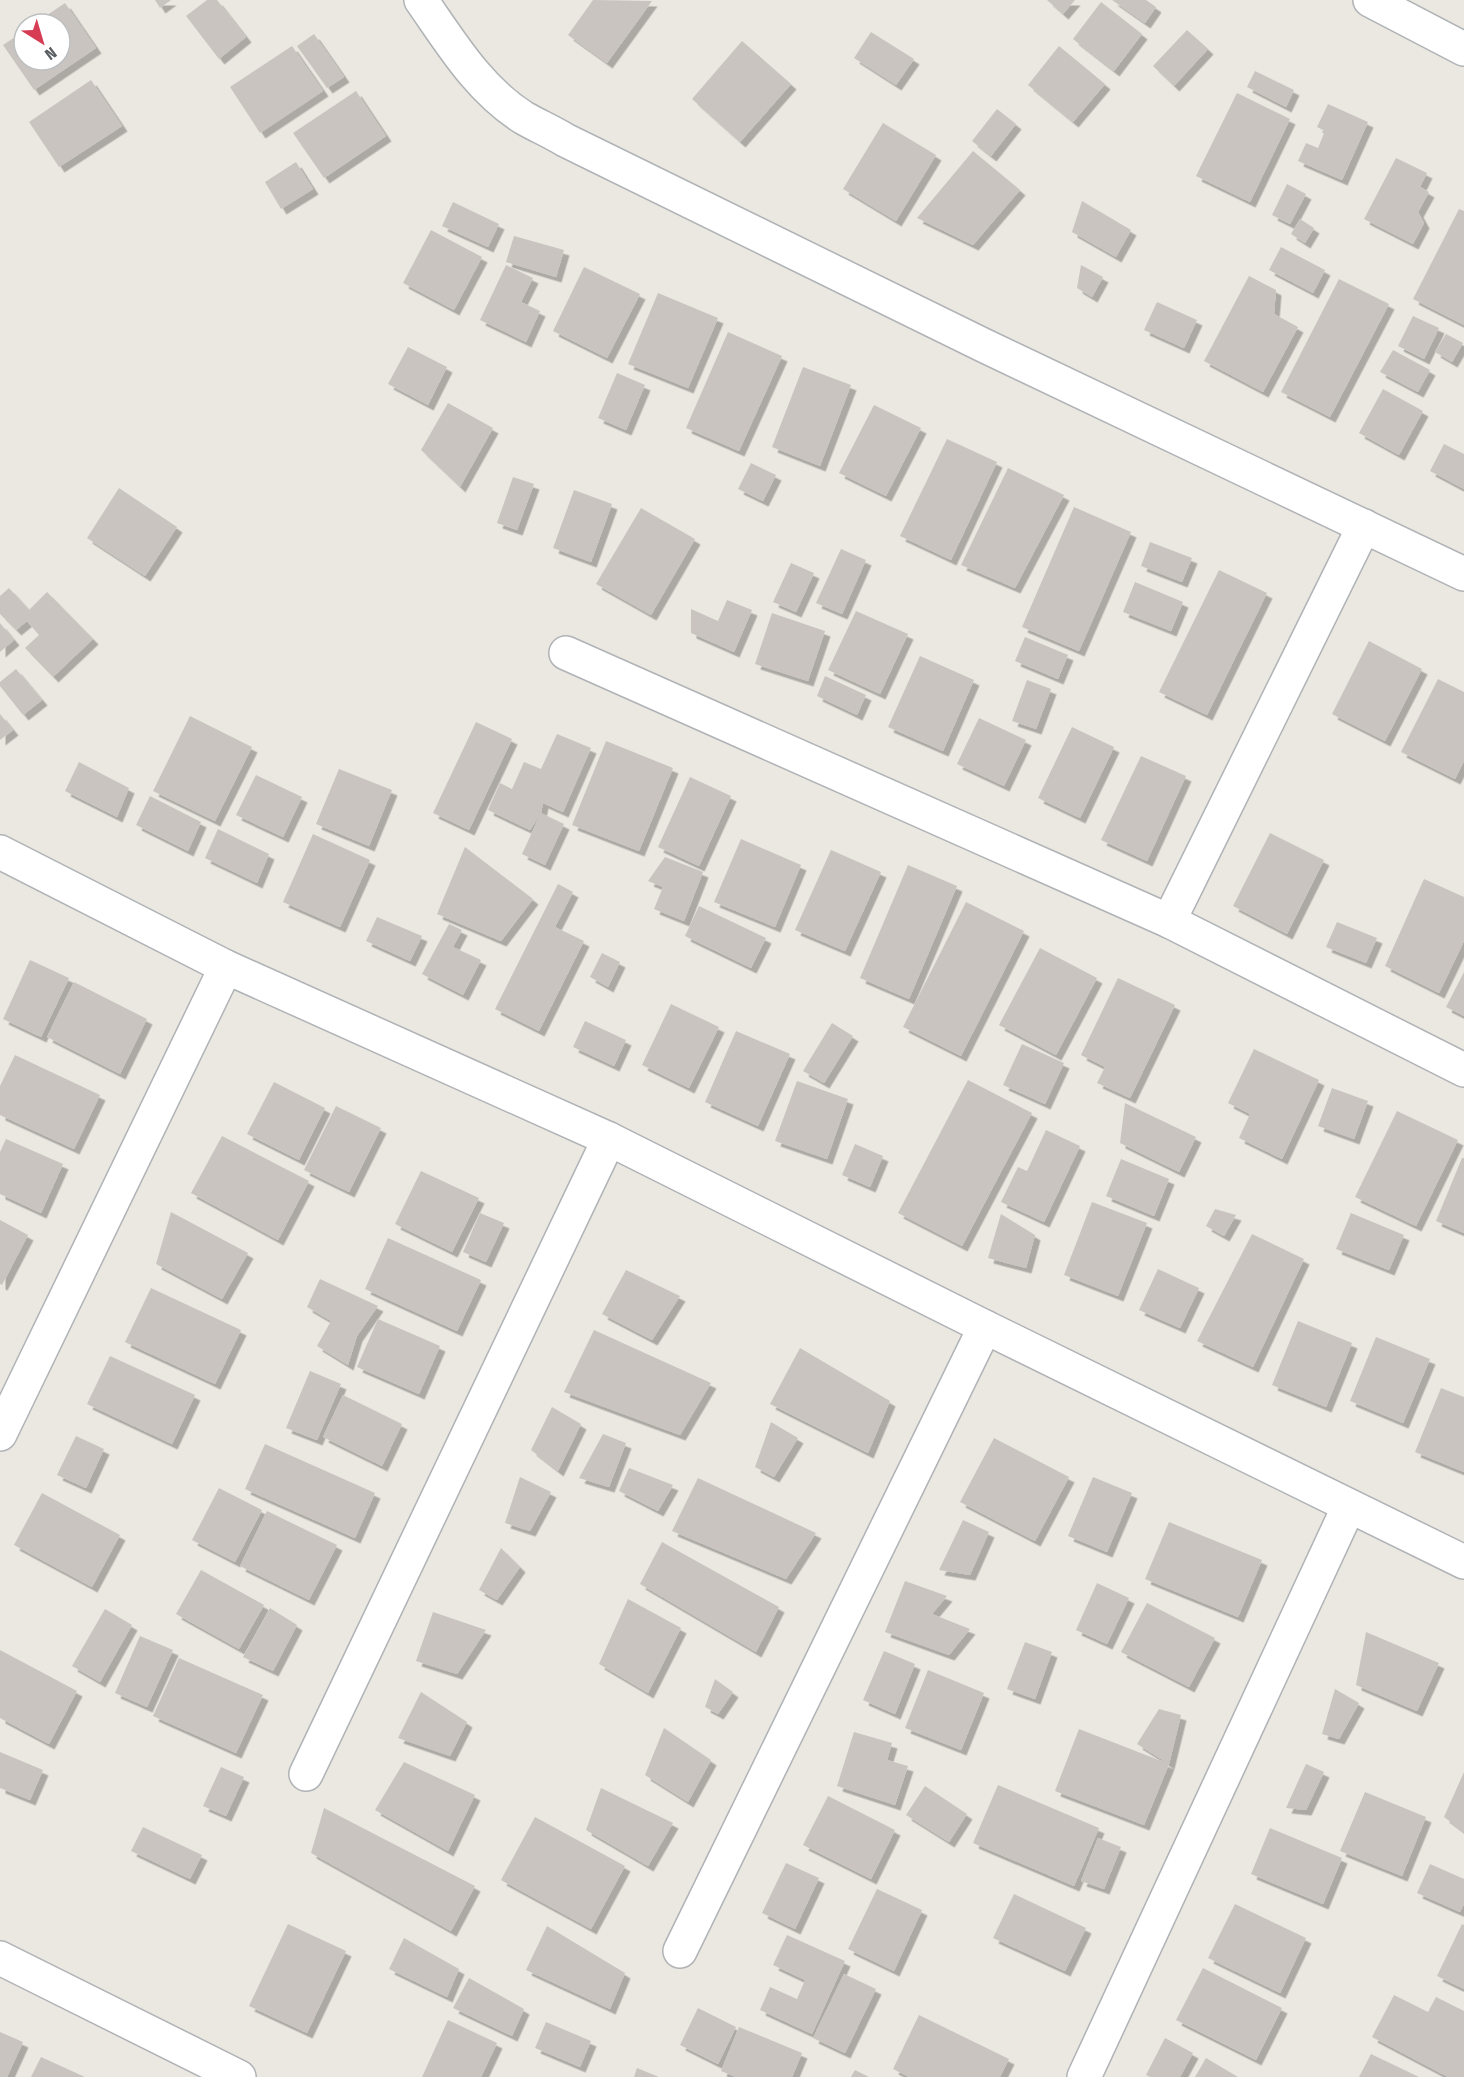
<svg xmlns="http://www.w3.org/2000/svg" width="1464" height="2077" font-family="'Fira Sans Condensed',sans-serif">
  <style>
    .building { fill: #c9c4c0; filter: url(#shadow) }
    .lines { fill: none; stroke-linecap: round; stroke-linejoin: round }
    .street-casing { stroke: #afb3b6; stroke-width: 36 }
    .street { stroke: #fff; stroke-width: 33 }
  </style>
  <defs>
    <filter id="shadow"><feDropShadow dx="5.5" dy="5.5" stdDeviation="0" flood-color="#0004"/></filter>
  </defs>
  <rect width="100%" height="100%" fill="#ebe7e1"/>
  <!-- building -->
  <g class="building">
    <polygon points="155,0 171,0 160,8"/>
    <polygon points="207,0 217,0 246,37 219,59 186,16"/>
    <polygon points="593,0 652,1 607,63 568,35"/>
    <polygon points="1047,0 1075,0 1063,14"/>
    <polygon points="1112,0 1146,0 1156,7 1145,23"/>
    <polygon points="1101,2 1142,34 1114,71 1073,39"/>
    <polygon points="65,3 96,48 34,90 3,45 24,31 24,60 60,60 60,24 34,24"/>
    <polygon points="1187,30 1208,49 1174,86 1153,66"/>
    <polygon points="871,32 914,59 896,85 854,58"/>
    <polygon points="314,34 344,77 327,88 297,46"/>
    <polygon points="742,41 791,84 740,142 692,99"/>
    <polygon points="292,46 323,91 260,133 230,87"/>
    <polygon points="1059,46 1105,84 1073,122 1028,85"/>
    <polygon points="1255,71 1294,90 1286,107 1247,87"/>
    <polygon points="91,80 122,126 59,167 29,122"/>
    <polygon points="356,91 386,136 324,178 293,133"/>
    <polygon points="1237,93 1290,119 1250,202 1196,176"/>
    <polygon points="1328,104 1368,122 1342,180 1298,161 1306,143 1318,148 1325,131 1317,127"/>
    <polygon points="997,109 1016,124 991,156 972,141"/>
    <polygon points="883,123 936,155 896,221 843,189"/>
    <polygon points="973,151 1020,190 973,245 917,218"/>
    <polygon points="1396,158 1427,173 1420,187 1429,192 1418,212 1424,223 1413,244 1364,219"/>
    <polygon points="296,162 313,189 281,209 265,182"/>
    <polygon points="1287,184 1306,194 1290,224 1272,215"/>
    <polygon points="1082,201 1131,230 1116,257 1072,232"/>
    <polygon points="453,202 499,224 488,247 442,226"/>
    <polygon points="1459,209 1464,211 1464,325 1413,299"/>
    <polygon points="1300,219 1314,228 1305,243 1291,234"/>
    <polygon points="431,230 482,257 454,310 403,283"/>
    <polygon points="514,236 564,250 556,277 506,262"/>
    <polygon points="1281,247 1325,270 1313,293 1269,270"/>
    <polygon points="506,265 533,278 521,302 540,311 526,342 480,320"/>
    <polygon points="1081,265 1103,277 1092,297 1077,288"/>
    <polygon points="584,267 640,294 607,358 553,331"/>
    <polygon points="1249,276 1276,290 1274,314 1298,327 1263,392 1204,361"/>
    <polygon points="1339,279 1389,304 1330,417 1281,392"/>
    <polygon points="658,293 718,318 688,388 628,364"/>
    <polygon points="1157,302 1197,320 1184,348 1144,330"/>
    <polygon points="1413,316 1439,328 1424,359 1398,346"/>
    <polygon points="728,332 782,356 739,451 686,428"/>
    <polygon points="1446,334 1463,343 1452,362 1435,352"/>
    <polygon points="408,347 447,367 428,405 388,384"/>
    <polygon points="1393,350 1430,370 1418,392 1380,372"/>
    <polygon points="803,367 851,385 820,466 772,447"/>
    <polygon points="617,373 645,385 626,430 598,418"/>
    <polygon points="1383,389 1423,411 1399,455 1359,433"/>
    <polygon points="448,403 493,428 460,487 421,450"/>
    <polygon points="874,405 921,428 886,496 839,473"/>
    <polygon points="947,439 997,462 951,560 900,536"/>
    <polygon points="1444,444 1464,454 1464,489 1430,471"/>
    <polygon points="751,463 776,475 763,501 738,489"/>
    <polygon points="1008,468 1064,495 1015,588 961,565"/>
    <polygon points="513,477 534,484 517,530 497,523"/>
    <polygon points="119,488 177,527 145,576 87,538"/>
    <polygon points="574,490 612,504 591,562 553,548"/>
    <polygon points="1074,507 1131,532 1079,651 1022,627"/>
    <polygon points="641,508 695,539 651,615 596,584"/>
    <polygon points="1150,542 1192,558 1182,582 1141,566"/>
    <polygon points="841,549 866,560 842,614 816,603"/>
    <polygon points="791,563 814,573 796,612 773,602"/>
    <polygon points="1219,570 1267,593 1207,715 1159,692"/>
    <polygon points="1135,582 1183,602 1171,631 1123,612"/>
    <polygon points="9,588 29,610 47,592 93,639 53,677 25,648 39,635 27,621 16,630 0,614 0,596"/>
    <polygon points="727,600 752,610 734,652 691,633 691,609 718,621"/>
    <polygon points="856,611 908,634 880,694 828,670"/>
    <polygon points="772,613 825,631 808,681 755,664"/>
    <polygon points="0,623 14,640 0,652"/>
    <polygon points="1025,637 1068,655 1058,679 1015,661"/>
    <polygon points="1369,641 1422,669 1385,741 1332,714"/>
    <polygon points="920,656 974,680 943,751 888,727"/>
    <polygon points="16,669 42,700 23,715 0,686 0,682"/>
    <polygon points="825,676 866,695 857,715 817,696"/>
    <polygon points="1438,679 1464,692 1464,761 1455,779 1401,752"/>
    <polygon points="1027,680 1051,689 1036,729 1012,721"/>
    <polygon points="0,714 13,730 0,740"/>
    <polygon points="190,716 252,747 215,821 153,791"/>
    <polygon points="979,718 1026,740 1004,786 957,764"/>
    <polygon points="476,722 512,739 469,830 433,813"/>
    <polygon points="1072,727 1114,747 1080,818 1038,798"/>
    <polygon points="557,734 591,748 563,812 543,803 541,813 564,824 545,865 522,854 541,813 530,830 488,810 500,783 512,789 524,762 541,769"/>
    <polygon points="606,741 673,768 639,851 572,825"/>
    <polygon points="1141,756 1186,776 1147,861 1101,840"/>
    <polygon points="79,762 129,788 117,817 65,791"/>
    <polygon points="339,769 392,790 369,846 316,824"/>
    <polygon points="256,775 302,797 283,837 236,815"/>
    <polygon points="690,777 731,796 699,866 658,847"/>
    <polygon points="150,796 201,822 188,851 136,825"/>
    <polygon points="218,829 269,854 257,883 205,858"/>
    <polygon points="1270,833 1324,860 1287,934 1233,906"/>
    <polygon points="313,834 370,860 340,927 283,902"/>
    <polygon points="741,839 801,865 775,927 714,902"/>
    <polygon points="465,847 533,899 501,941 437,914"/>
    <polygon points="831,850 881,872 845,951 795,930"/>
    <polygon points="665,857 703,872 684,921 654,909 663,887 648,881"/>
    <polygon points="908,865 957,886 909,999 860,978"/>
    <polygon points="1424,879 1464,897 1464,941 1439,993 1385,966"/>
    <polygon points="558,884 573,892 555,927 584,941 539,1031 495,1009"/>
    <polygon points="966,902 1024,931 961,1056 903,1027"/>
    <polygon points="699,906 766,938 751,968 685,936"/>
    <polygon points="377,917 422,936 410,961 366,941"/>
    <polygon points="1337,922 1377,938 1366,963 1326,947"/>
    <polygon points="449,924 462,930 453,947 481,960 463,995 422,974"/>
    <polygon points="1040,948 1097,978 1056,1055 999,1025"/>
    <polygon points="602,953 620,962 608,987 590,977"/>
    <polygon points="30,960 69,978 41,1037 3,1019"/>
    <polygon points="1464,972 1464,1016 1446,1007"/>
    <polygon points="1118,978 1175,1005 1130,1098 1097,1083 1105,1067 1081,1055"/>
    <polygon points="74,982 147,1019 120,1074 47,1037"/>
    <polygon points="671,1004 719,1027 689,1088 642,1065"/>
    <polygon points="585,1021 626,1040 614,1066 573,1047"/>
    <polygon points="832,1023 853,1036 824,1083 803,1071"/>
    <polygon points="736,1031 790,1054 758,1126 705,1102"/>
    <polygon points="1022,1044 1064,1063 1045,1104 1003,1085"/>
    <polygon points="1254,1049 1319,1080 1282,1159 1239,1138 1250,1114 1228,1103"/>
    <polygon points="15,1055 100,1095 74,1149 0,1115 0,1086"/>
    <polygon points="968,1080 1032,1113 962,1246 898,1213"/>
    <polygon points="797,1081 848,1099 827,1159 775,1141"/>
    <polygon points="274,1082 325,1108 299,1160 247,1134"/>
    <polygon points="1332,1088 1368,1101 1354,1139 1318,1126"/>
    <polygon points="1125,1103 1196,1137 1179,1172 1120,1143"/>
    <polygon points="336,1106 381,1128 349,1192 304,1170"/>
    <polygon points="1397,1111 1458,1140 1416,1226 1355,1197"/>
    <polygon points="1046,1130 1080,1146 1044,1222 1001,1202 1018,1167 1027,1171"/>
    <polygon points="222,1136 309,1181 278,1240 191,1193"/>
    <polygon points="6,1139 63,1164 41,1213 0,1194 0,1152"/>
    <polygon points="855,1144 883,1156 870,1187 842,1175"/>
    <polygon points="1462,1158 1464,1158 1464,1233 1436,1221"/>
    <polygon points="1121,1159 1169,1179 1154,1216 1106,1196"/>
    <polygon points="421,1171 479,1198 452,1252 395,1224"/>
    <polygon points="1092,1202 1147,1223 1118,1296 1064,1275"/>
    <polygon points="1215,1209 1236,1215 1224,1236 1206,1226"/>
    <polygon points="171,1212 248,1253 222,1299 156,1264"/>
    <polygon points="480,1213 504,1223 486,1262 463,1252"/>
    <polygon points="1351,1213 1404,1235 1389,1270 1336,1249"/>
    <polygon points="1001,1214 1035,1235 1026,1268 988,1258"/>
    <polygon points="0,1220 28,1235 2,1285 0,1284"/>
    <polygon points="1252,1234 1304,1259 1253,1367 1197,1341"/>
    <polygon points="388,1238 481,1280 457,1331 365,1289"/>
    <polygon points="1158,1269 1199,1288 1180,1328 1139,1310"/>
    <polygon points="626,1270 680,1296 652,1340 602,1314"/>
    <polygon points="320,1279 378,1306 357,1336 348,1365 317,1346 331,1321 338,1325 307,1307"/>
    <polygon points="151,1288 241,1330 215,1384 125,1342"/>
    <polygon points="378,1319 440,1346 419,1394 357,1367"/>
    <polygon points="1298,1321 1352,1343 1326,1407 1272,1385"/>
    <polygon points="594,1330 711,1383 680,1435 564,1392"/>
    <polygon points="1376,1337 1430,1359 1403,1423 1350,1401"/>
    <polygon points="800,1348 890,1401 868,1453 770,1404"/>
    <polygon points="110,1356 195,1395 172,1444 87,1404"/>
    <polygon points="310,1371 341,1384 317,1440 286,1428"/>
    <polygon points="1441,1388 1464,1397 1464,1472 1415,1452"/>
    <polygon points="343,1395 402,1424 382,1466 323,1437"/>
    <polygon points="552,1407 581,1424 558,1471 531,1450"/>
    <polygon points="771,1422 798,1438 774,1477 755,1467"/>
    <polygon points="603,1434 626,1443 609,1487 579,1478"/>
    <polygon points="76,1436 104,1449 86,1488 57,1475"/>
    <polygon points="994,1438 1069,1477 1035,1541 960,1502"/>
    <polygon points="265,1444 375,1493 355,1538 245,1489"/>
    <polygon points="629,1468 673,1485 658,1511 619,1491"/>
    <polygon points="520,1477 551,1492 530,1531 505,1523"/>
    <polygon points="1093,1477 1132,1493 1107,1552 1068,1536"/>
    <polygon points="698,1478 816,1533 786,1579 672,1531"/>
    <polygon points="219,1488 262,1510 235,1562 192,1540"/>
    <polygon points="42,1493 120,1535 92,1587 14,1545"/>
    <polygon points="267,1511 337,1545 309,1600 240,1566"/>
    <polygon points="963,1520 989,1532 970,1575 939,1570"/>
    <polygon points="1169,1522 1262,1560 1238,1617 1145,1579"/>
    <polygon points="662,1542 779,1607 756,1652 640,1584"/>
    <polygon points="501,1548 520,1567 497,1600 479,1590"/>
    <polygon points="201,1570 264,1605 239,1649 176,1614"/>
    <polygon points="905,1581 947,1596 932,1614 970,1629 949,1655 885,1632"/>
    <polygon points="1097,1583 1129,1598 1107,1644 1076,1630"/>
    <polygon points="628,1599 681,1628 648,1693 599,1664"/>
    <polygon points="1147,1603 1215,1638 1189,1687 1121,1652"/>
    <polygon points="270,1608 297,1625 273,1671 243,1657"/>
    <polygon points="105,1609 132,1625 100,1682 72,1666"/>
    <polygon points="433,1612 486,1630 457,1674 416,1661"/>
    <polygon points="1366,1632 1439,1663 1417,1711 1356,1685"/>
    <polygon points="140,1636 173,1650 147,1707 115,1693"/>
    <polygon points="1025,1642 1052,1652 1035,1699 1007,1689"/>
    <polygon points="0,1650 77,1691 49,1744 0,1718"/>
    <polygon points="884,1651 915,1664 895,1714 863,1700"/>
    <polygon points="179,1658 263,1695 236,1753 153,1716"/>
    <polygon points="928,1670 984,1693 961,1750 905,1728"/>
    <polygon points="715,1679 733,1692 718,1714 705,1707"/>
    <polygon points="1335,1689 1359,1703 1339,1739 1322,1734"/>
    <polygon points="421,1692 467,1722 450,1756 398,1738"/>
    <polygon points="1159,1709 1181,1715 1169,1764 1137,1744"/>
    <polygon points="664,1728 711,1760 688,1802 645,1775"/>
    <polygon points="1079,1729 1169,1764 1144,1825 1055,1791"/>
    <polygon points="854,1732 892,1743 887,1760 908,1766 895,1805 837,1786"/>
    <polygon points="0,1752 43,1770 30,1800 0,1788"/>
    <polygon points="404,1762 475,1795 448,1851 375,1810"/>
    <polygon points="1306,1764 1324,1772 1306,1810 1286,1808"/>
    <polygon points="221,1767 244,1777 226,1816 203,1806"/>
    <polygon points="1464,1772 1464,1832 1444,1817"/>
    <polygon points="998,1785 1099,1828 1074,1886 973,1843"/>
    <polygon points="925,1786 967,1814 949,1842 906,1815"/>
    <polygon points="601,1788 673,1823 648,1866 586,1830"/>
    <polygon points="1365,1792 1426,1817 1402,1876 1340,1851"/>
    <polygon points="828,1796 895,1830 871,1879 803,1845"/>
    <polygon points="324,1808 475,1886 451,1931 311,1853"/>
    <polygon points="535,1817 625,1866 591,1929 501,1880"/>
    <polygon points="143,1827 202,1855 190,1879 131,1851"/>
    <polygon points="1270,1828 1342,1858 1323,1904 1251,1874"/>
    <polygon points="1098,1838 1121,1847 1104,1889 1081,1881"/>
    <polygon points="786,1863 819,1878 795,1929 762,1913"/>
    <polygon points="1430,1864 1464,1879 1464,1904 1460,1912 1417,1893"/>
    <polygon points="877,1889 922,1910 894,1971 848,1949"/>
    <polygon points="1014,1894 1086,1928 1065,1971 993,1938"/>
    <polygon points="1235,1904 1306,1938 1280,1993 1208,1958"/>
    <polygon points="288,1924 346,1951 307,2033 249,2006"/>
    <polygon points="1462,1924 1464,1925 1464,1989 1437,1976"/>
    <polygon points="547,1926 625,1973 610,2009 526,1970"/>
    <polygon points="787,1935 845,1961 812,2034 760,2010 770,1987 797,1999 805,1980 773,1965"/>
    <polygon points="404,1938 459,1969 447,1997 389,1969"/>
    <polygon points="1203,1968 1282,2008 1256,2060 1176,2020"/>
    <polygon points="844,1974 876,1989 845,2053 813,2038"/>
    <polygon points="469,1978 524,2009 512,2036 453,2008"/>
    <polygon points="1394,1995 1428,2012 1436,1997 1464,2011 1464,2077 1448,2077 1372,2037"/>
    <polygon points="698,2008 736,2027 718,2064 680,2045"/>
    <polygon points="919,2015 1009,2059 1000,2077 909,2077 893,2069"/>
    <polygon points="448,2020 497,2043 481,2077 422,2077"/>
    <polygon points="546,2022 591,2041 580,2067 535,2048"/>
    <polygon points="739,2027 802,2053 792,2077 736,2077 721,2071"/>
    <polygon points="0,2032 23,2042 7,2077 0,2077"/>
    <polygon points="1165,2038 1193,2053 1180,2077 1150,2077 1146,2075"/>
    <polygon points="1371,2054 1419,2077 1359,2077"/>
    <polygon points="41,2057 85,2077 31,2077"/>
    <polygon points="1206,2058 1238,2077 1195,2077"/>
    <polygon points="637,2068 659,2077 634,2077"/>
    <polygon points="855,2070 869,2077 851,2077"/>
  </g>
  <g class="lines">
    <!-- street casing -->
    <g class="street-casing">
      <g id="street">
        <path d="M421,0C451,43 479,90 524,118C538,126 552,132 565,140L985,346L1464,574"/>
        <polyline points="1370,0 1464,49"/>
        <polyline points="566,653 1169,921 1464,1070"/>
        <polyline points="0,852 226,967 609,1139 985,1327 1464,1562"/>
        <polyline points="1169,921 1364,526"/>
        <polyline points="0,1434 226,967"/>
        <polyline points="306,1774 609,1139"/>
        <polyline points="680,1951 985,1327"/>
        <polyline points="0,1958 239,2077"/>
        <polyline points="1084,2077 1349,1506"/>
      </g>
    </g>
    <!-- street -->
    <use href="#street" class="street"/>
  </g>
  <!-- north arrow -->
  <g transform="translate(42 42) rotate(143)"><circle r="28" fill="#ffffff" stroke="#bdbfc0" stroke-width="1.5"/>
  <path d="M0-4.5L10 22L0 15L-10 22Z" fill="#d63c54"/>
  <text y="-9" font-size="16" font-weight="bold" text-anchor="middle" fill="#5a5e61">N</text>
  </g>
</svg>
